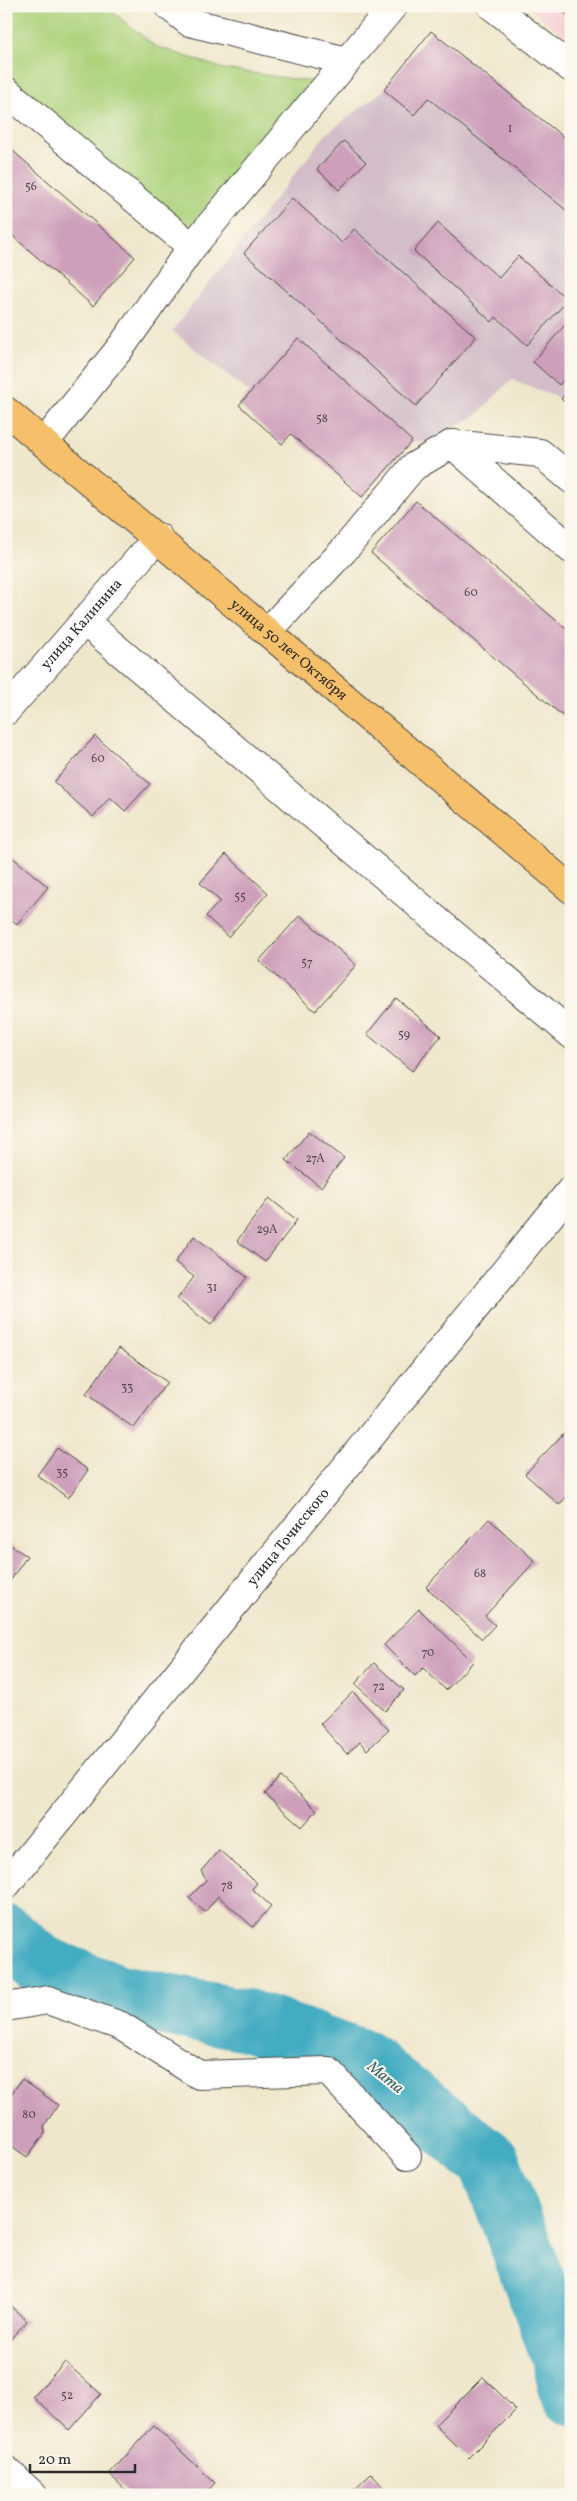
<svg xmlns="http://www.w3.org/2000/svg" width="577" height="2501" font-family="Vollkorn,serif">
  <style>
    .built { fill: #f7cfd4 }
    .industrial { fill: #d2bdc8 }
    .green { fill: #add37d; stroke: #6c7f54 }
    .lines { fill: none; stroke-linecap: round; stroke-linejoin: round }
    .river { stroke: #42acc1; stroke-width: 62 }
    .building { fill: #cd9fba }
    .minor-casing { stroke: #484743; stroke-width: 30 }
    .major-casing { stroke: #484743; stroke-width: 30 }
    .minor { stroke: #fff; stroke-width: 28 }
    .major { stroke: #f6c06b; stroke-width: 28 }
    .labels { text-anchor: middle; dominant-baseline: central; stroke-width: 4; stroke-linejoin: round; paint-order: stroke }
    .number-label { font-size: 12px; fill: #54484f }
    .street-label { font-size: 15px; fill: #2b2b2b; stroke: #fbf7ec }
    .water-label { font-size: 16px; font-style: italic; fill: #345f67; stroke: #fbf7ec }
  </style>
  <rect width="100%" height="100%" fill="#fbf7ec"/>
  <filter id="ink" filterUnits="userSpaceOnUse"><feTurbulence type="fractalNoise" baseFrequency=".02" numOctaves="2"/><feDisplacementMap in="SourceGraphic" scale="10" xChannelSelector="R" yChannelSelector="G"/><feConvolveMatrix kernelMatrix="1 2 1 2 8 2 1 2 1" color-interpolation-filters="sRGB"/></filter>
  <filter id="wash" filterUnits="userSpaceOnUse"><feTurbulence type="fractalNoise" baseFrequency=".0096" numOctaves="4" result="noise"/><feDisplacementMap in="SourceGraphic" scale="20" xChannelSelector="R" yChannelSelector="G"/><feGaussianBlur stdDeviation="1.12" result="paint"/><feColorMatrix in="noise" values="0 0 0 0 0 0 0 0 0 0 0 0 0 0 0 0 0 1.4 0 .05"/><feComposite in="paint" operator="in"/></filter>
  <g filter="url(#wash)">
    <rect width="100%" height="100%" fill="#efe7cb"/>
    <!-- built -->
    <polygon class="built" points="527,6 571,6 571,41"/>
    <!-- industrial -->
    <polygon class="industrial" points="431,31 571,143 571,387 561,399 512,379 477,415 424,443 412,441 362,497 291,434 282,444 239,405 249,392 172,331 326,134 384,90"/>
    <!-- green -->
    <polygon class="green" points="6,6 105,6 155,46 224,69 328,84 192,247 6,91"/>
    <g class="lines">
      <!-- river -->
      <polyline class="river" points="6,1936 42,1966 118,1996 247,2020 362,2060 489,2161 562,2356 571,2394"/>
    </g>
    <g id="blocks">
      <!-- building -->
      <g class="building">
        <polygon points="556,6 571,6 571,18"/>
        <polygon points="431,31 571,143 571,214 428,98 414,115 384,90"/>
        <polygon points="344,141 366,162 339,190 317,169"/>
        <polygon points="6,145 135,257 93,306 6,230"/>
        <polygon points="292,198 342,243 354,229 476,337 416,406 244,253"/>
        <polygon points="438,223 499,278 518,256 568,300 527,345 496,317 492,322 414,251"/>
        <polygon points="571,318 571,371 559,385 533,362"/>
        <polygon points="298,338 412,441 362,497 291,434 282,444 239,405"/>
        <polygon points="571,387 571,407 561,399"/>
        <polygon points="416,501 571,633 571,723 371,553"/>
        <polygon points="95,736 150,784 125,811 110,797 93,817 54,782"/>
        <polygon points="6,852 48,887 17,924 6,915"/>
        <polygon points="226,854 268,893 228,937 206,916 220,901 200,883"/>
        <polygon points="300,915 356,965 315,1011 259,961"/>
        <polygon points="396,998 441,1036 412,1071 367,1034"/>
        <polygon points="309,1131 344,1158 321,1187 286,1160"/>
        <polygon points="269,1198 297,1220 265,1262 237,1241"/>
        <polygon points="194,1236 247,1277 211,1325 177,1299 194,1277 175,1262"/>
        <polygon points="119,1348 167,1382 134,1428 86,1394"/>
        <polygon points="566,1431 571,1435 571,1492 559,1505 525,1474"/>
        <polygon points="57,1448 88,1470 68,1498 37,1475"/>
        <polygon points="489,1519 535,1561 485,1616 495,1625 482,1639 426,1587"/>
        <polygon points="6,1542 27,1556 6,1587"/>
        <polygon points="419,1609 473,1662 446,1690 423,1668 415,1676 384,1645"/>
        <polygon points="374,1663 404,1690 385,1711 355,1684"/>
        <polygon points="353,1692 389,1730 367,1750 360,1742 347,1754 320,1724"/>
        <polygon points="280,1777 317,1810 302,1827 265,1794"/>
        <polygon points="219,1850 257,1883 252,1889 271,1906 253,1927 218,1896 205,1912 189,1898 206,1880 201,1871"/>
        <polygon points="22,2079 58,2105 44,2126 45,2133 27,2157 6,2142 6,2101"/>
        <polygon points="6,2302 27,2321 6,2344"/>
        <polygon points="65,2362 101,2394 69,2430 33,2397"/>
        <polygon points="483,2377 516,2410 468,2458 435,2425"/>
        <polygon points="154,2426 215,2483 204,2495 131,2495 109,2474"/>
        <polygon points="371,2474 391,2495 349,2495"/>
      </g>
    </g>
  </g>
  <g filter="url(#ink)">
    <use href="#blocks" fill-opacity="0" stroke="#484743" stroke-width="1"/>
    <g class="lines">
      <!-- minor casing -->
      <g class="minor-casing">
        <g id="minor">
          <polyline points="169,6 189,22 347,61"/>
          <polyline points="492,6 571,68"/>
          <polyline points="6,91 192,247 121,347 44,443"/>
          <polyline points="192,247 393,6"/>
          <polyline points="452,444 540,453 571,479"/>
          <polyline points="84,621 571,1034"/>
          <polyline points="268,631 344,550 413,467 452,444 571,549"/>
          <path id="s1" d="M6,711L158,537"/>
          <path id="s2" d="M6,1885L571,1190"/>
          <polyline points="6,2007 48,2000 121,2026 199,2075 328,2071 407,2156"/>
          <polyline points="6,2470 33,2495"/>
        </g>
      </g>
      <!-- major casing -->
      <g class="major-casing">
        <g id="major">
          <path id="s3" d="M6,411L571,889"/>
        </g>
      </g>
      <!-- minor -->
      <use href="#minor" class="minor"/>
      <!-- major -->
      <use href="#major" class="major"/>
    </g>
  </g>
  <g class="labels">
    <!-- number labels -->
    <g class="number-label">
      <text x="510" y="129">1</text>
      <text x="31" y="187">56</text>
      <text x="322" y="419">58</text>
      <text x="471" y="593">60</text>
      <text x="98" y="759">60</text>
      <text x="240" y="897">55</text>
      <text x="307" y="963">57</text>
      <text x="404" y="1035">59</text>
      <text x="315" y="1159">27А</text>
      <text x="267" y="1230">29А</text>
      <text x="212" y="1288">31</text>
      <text x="127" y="1388">33</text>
      <text x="62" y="1473">35</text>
      <text x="480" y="1574">68</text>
      <text x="428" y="1653">70</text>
      <text x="379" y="1687">72</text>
      <text x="227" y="1886">78</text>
      <text x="29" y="2115">80</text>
      <text x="67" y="2396">52</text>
    </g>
    <!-- street labels -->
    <g class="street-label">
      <text stroke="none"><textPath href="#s1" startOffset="115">улица Калинина</textPath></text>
      <text stroke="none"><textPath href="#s3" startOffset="370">улица 50 лет Октября</textPath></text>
      <text stroke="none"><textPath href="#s2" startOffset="448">улица Точисского</textPath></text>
    </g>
    <!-- water labels -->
    <g class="water-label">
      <text transform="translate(385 2078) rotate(39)">Мата</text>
    </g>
  </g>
  <!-- margin -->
  <rect width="577" height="2501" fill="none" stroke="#fbf7ec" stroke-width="25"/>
  <!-- scale -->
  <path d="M30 2464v8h105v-8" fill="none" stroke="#2b2b2b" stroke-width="2.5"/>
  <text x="38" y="2464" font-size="15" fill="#2b2b2b" stroke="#fbf7ec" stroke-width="4" paint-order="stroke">20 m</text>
</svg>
